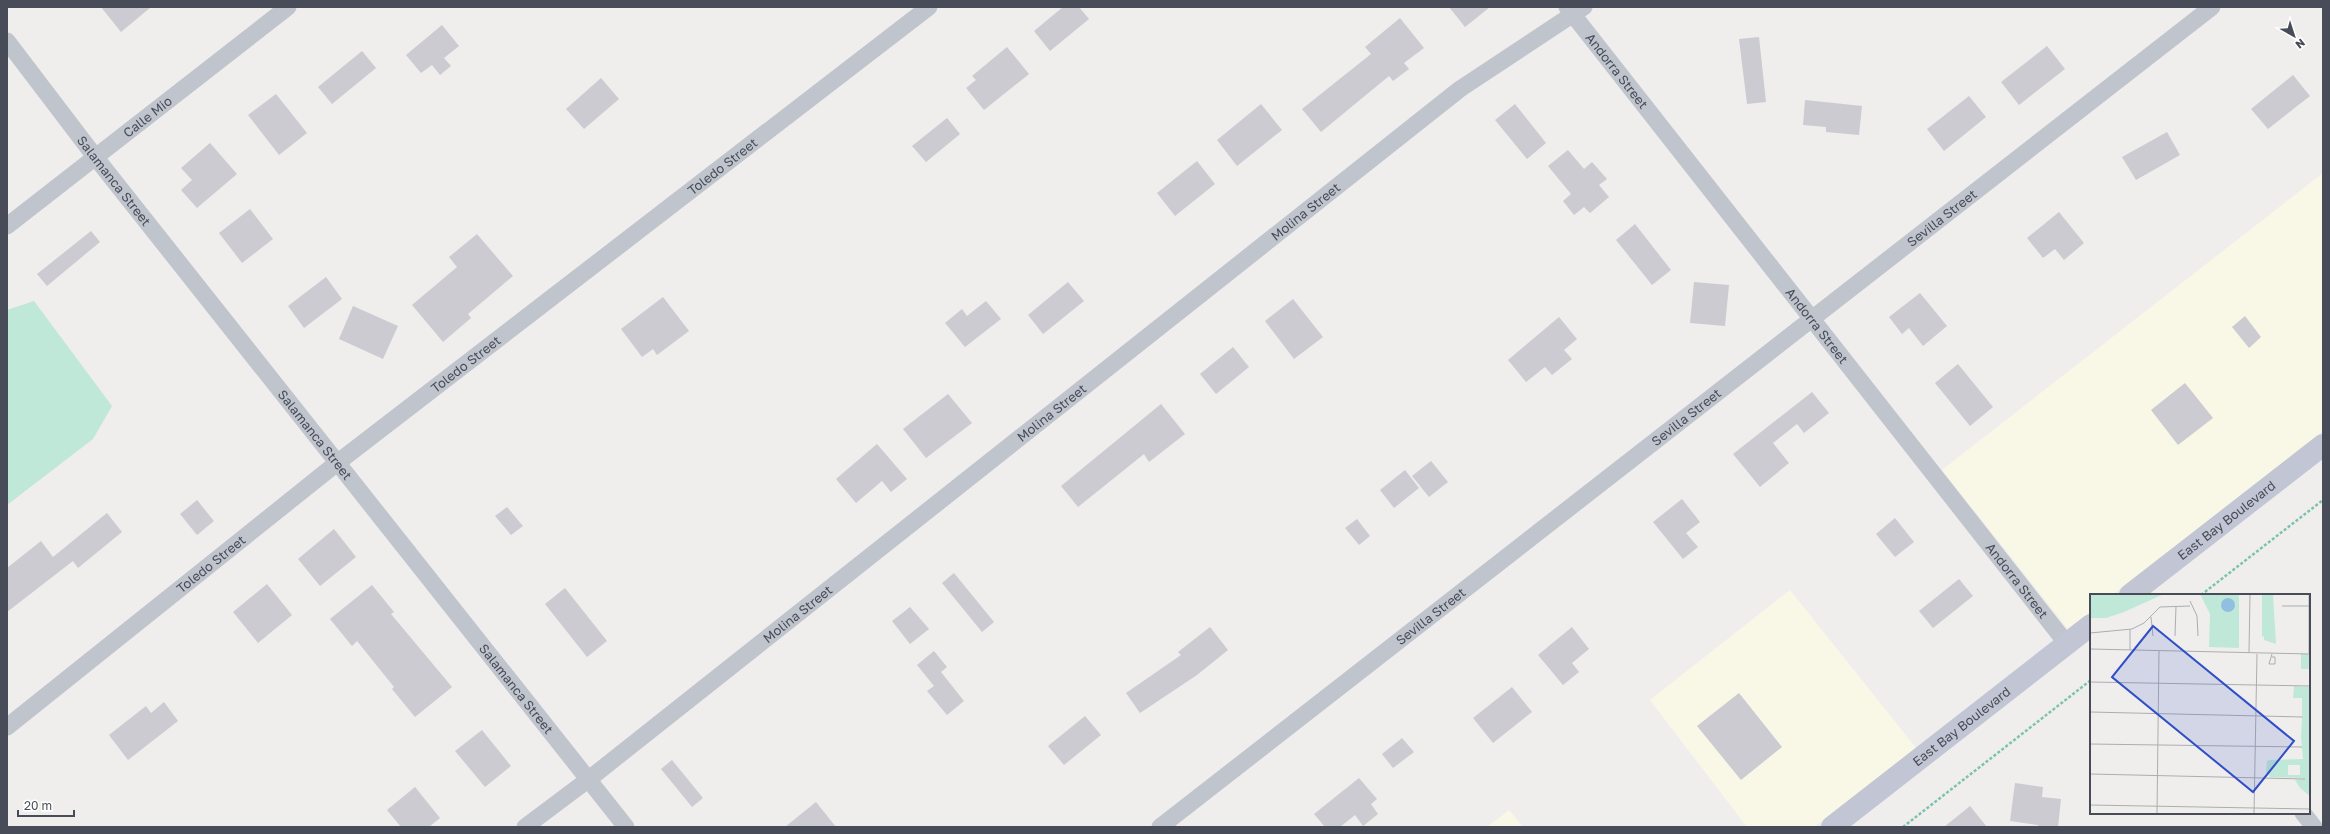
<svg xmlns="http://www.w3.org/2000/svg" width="2330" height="834" font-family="'Golos Text',sans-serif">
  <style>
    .commercial { fill: #f9f8e7 }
    .green { fill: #c0e8d9 }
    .building { fill: #cbcbd1 }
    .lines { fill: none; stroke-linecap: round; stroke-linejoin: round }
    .path { stroke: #7cc2b0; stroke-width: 2.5; stroke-dasharray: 3 2; stroke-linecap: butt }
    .street { stroke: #c0c4cd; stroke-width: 17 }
    .secondary { stroke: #c2c6d4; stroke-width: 22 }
    .labels { text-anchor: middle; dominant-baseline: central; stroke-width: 3.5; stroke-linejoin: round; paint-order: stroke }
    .street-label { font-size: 13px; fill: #484c58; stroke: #fff }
    .inset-road { fill: none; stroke: #acadb1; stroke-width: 1 }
    .view { fill: #2f4ec7; fill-opacity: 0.15; stroke: #2f4ec7; stroke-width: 2 }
    .inset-edge { fill: none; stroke: #484c58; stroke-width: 2 }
  </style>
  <rect width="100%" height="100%" fill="#efeeed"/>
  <!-- commercial -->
  <g class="commercial">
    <polygon points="2323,173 2323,431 2112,595 2091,595 2091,612 2068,629 1942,470"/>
    <polygon points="1790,590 1916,748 1814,827 1747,827 1650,700"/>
    <polygon points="1509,810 1523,827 1487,827"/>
  </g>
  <!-- green -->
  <polygon class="green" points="34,301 112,406 93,439 7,505 7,310"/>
  <!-- building -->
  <g class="building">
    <polygon points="101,7 151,7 121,32"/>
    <polygon points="1063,7 1079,7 1089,19 1050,51 1034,31"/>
    <polygon points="1449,7 1490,7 1465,27"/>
    <polygon points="1400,18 1424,48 1404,63 1409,69 1393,81 1389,76 1321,132 1302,109 1371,54 1365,47"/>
    <polygon points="442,25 459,46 444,58 451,66 440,75 432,65 421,73 406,55"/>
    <polygon points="1759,37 1766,102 1747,104 1739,39"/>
    <polygon points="2047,46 2065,69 2019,105 2001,82"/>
    <polygon points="1007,47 1029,74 984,110 966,88 976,80 972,76"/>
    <polygon points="362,51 376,68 332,104 318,87"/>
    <polygon points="2293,75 2310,96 2268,129 2251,109"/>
    <polygon points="601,78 619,99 584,129 566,109"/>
    <polygon points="276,94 307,133 279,155 248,115"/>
    <polygon points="1969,96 1986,117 1944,151 1927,129"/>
    <polygon points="1805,100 1862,106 1859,135 1826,132 1826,127 1803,125"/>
    <polygon points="1261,104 1282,130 1237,166 1217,140"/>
    <polygon points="1515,104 1546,143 1527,159 1495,120"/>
    <polygon points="947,118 960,134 926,162 912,146"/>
    <polygon points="2167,132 2180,155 2136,180 2122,157"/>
    <polygon points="210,143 237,174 197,208 181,190 192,180 181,168"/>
    <polygon points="1568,150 1584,169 1592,162 1607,179 1599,185 1609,197 1590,213 1584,207 1574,215 1563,201 1571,194 1548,166"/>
    <polygon points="1197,161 1215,184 1175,216 1157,193"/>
    <polygon points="250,209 273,239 242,263 219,233"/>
    <polygon points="2059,212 2084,243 2064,260 2055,249 2043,258 2027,238"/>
    <polygon points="1635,224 1671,270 1652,285 1616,240"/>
    <polygon points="91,231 100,242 47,286 37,274"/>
    <polygon points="477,234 513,276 468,314 471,318 443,342 412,305 457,267 449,257"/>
    <polygon points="326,277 342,299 304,328 288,306"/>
    <polygon points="1068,282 1084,301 1043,334 1028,315"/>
    <polygon points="1694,282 1729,285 1725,326 1690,323"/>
    <polygon points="1920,293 1947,326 1923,346 1909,328 1902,334 1889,317"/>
    <polygon points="663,297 689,331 657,355 653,349 642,357 621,329"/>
    <polygon points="1293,299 1323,337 1294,359 1265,321"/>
    <polygon points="986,301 1001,319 965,347 945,323 962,309 967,316"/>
    <polygon points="353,306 398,326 383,359 339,339"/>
    <polygon points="2245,316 2261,337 2249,348 2232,327"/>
    <polygon points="1559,317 1577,339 1564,350 1572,359 1552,375 1545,367 1526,382 1508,360"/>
    <polygon points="1233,347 1249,367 1216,394 1200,374"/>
    <polygon points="1958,364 1993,407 1970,426 1935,383"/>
    <polygon points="2185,383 2213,418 2178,445 2151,410"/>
    <polygon points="1812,392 1829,413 1804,433 1797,424 1773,443 1789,463 1760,487 1733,454"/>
    <polygon points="948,394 972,423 926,458 903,429"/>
    <polygon points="1161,404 1185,434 1149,462 1144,454 1078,507 1061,486"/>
    <polygon points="877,444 907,479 891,492 882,481 856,503 836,479"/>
    <polygon points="1431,461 1448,482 1429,497 1412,476"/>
    <polygon points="1405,470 1419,488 1394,508 1380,490"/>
    <polygon points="1682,499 1700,522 1686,533 1698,547 1683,559 1653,522"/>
    <polygon points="197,500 214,521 197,535 180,514"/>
    <polygon points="507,507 523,526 511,535 495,516"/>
    <polygon points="107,513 122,532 78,568 73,561 7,612 7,568 41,541 53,557"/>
    <polygon points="1895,518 1914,542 1895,557 1876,534"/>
    <polygon points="1357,519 1370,536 1359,545 1345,528"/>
    <polygon points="334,529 356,557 320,586 298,559"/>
    <polygon points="954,573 994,622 982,632 942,583"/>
    <polygon points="1959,579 1973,596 1933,628 1919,611"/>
    <polygon points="267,584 292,615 258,643 233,612"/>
    <polygon points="372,585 394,612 391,614 452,687 415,717 392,689 394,687 357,641 352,646 330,619"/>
    <polygon points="565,588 607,641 587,657 545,604"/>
    <polygon points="910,607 929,629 910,644 892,621"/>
    <polygon points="1210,627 1228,650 1197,675 1140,713 1126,693 1181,655 1178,652"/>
    <polygon points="1572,627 1589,649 1572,663 1579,672 1563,685 1538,655"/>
    <polygon points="934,651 947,667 941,672 964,701 947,715 927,691 934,686 917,665"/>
    <polygon points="1512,687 1532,712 1493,743 1473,718"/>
    <polygon points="1739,693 1782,747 1741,780 1697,726"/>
    <polygon points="164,702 178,721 128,760 109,735 146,706 151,713"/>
    <polygon points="1085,716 1101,735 1064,765 1048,746"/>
    <polygon points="482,730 511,766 485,787 455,751"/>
    <polygon points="1402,738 1414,752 1393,768 1382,754"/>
    <polygon points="672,760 703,798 692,807 661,769"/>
    <polygon points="1359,778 1377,799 1371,804 1378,814 1363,826 1355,815 1340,827 1325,827 1314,814"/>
    <polygon points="2015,783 2043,787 2042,797 2061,799 2058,827 2038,827 2038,825 2010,821"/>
    <polygon points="415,787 440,818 429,827 401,827 387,810"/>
    <polygon points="816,802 836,827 785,827"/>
    <polygon points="1970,806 1987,827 1944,827"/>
  </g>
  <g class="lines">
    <!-- path -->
    <g class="path">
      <polyline points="2201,595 2323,500"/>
      <polyline points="1903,827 2091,680"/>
    </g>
    <!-- street -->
    <g class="street">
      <path id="s1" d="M1567,7L2067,644"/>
      <path id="s2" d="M7,41L96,158L626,827"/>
      <path id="s3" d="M7,226L288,7"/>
      <path id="s4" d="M7,727L337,463L929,7"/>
      <polyline points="2303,813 2314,827"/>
      <path id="s5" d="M525,827L589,779L1460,89L1584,7"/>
      <path id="s6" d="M1160,827L2212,7"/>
    </g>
    <!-- secondary -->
    <g class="secondary">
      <path id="s7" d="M2130,595L2323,445"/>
      <path id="s8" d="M1832,827L2091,625"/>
    </g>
  </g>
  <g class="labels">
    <!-- street labels -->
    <g class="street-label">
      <text stroke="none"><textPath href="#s1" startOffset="81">Andorra Street</textPath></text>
      <text stroke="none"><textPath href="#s3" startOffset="178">Calle Mio</textPath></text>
      <text stroke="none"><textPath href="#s4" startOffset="909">Toledo Street</textPath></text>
      <text stroke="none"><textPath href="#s2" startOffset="176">Salamanca Street</textPath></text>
      <text stroke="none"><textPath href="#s5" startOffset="994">Molina Street</textPath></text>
      <text stroke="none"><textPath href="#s6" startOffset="991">Sevilla Street</textPath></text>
      <text stroke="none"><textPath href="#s1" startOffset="405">Andorra Street</textPath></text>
      <text stroke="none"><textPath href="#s4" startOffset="585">Toledo Street</textPath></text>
      <text stroke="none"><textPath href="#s5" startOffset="670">Molina Street</textPath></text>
      <text stroke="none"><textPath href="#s6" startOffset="667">Sevilla Street</textPath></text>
      <text stroke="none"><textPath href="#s2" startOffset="500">Salamanca Street</textPath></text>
      <text stroke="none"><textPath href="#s7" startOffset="122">East Bay Boulevard</textPath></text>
      <text stroke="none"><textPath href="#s4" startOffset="261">Toledo Street</textPath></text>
      <text stroke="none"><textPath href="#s1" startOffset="729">Andorra Street</textPath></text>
      <text stroke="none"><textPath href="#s5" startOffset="346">Molina Street</textPath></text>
      <text stroke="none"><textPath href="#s6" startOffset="343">Sevilla Street</textPath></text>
      <text stroke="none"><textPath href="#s2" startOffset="824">Salamanca Street</textPath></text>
      <text stroke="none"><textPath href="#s8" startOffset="164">East Bay Boulevard</textPath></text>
    </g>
  </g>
  <!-- overview -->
  <g transform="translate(2090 594)">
    <rect width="220" height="220" fill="#efeeed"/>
    <path d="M0,0H74L34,18L16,24H1ZM110,0H149V54L119,53L120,20ZM172,0H183L186,50L174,46V42L172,43ZM211,60H220V75H211ZM204,92L220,93V202L210,194L205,186L216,184L180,183L176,178L177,167L179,166L213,165L211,143L212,124L214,122H212V104H203ZM198,171H210V181H198Z" fill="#c0e8d9" fill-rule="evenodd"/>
    <path d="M131 11a7 7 0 1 1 14 0a7 7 0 1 1-14 0Z" fill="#92bee0"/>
    <path class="inset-road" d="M100,7L107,22L108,42M192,12H219M61,23L63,42M0,39L42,35L54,29L70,13L100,12M85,42L86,12M0,55L220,60M40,56V35M159,58L160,0M219,59V0M182,63H185V70H179L182,60M0,88L220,92M0,118L213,123M0,150L212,153M0,180L215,185M0,211L220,215M67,220L69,57M164,220L167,60"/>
    <path class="view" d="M63,32L204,147L163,198L22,83Z"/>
    <rect width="220" height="220" class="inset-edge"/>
  </g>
  <!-- border -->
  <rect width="2330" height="834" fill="none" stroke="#484c58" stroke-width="16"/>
  <!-- north arrow -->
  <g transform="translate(2294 36) rotate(141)" stroke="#ffffff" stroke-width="3" paint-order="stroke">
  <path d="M0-3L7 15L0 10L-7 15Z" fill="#484c58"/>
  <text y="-6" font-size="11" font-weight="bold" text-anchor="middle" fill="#484c58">N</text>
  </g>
  <!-- scale -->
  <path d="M18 810v6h56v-6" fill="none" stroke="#484c58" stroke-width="2"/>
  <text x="24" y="810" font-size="12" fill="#484c58" stroke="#ffffff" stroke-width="3" paint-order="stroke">20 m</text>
</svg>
